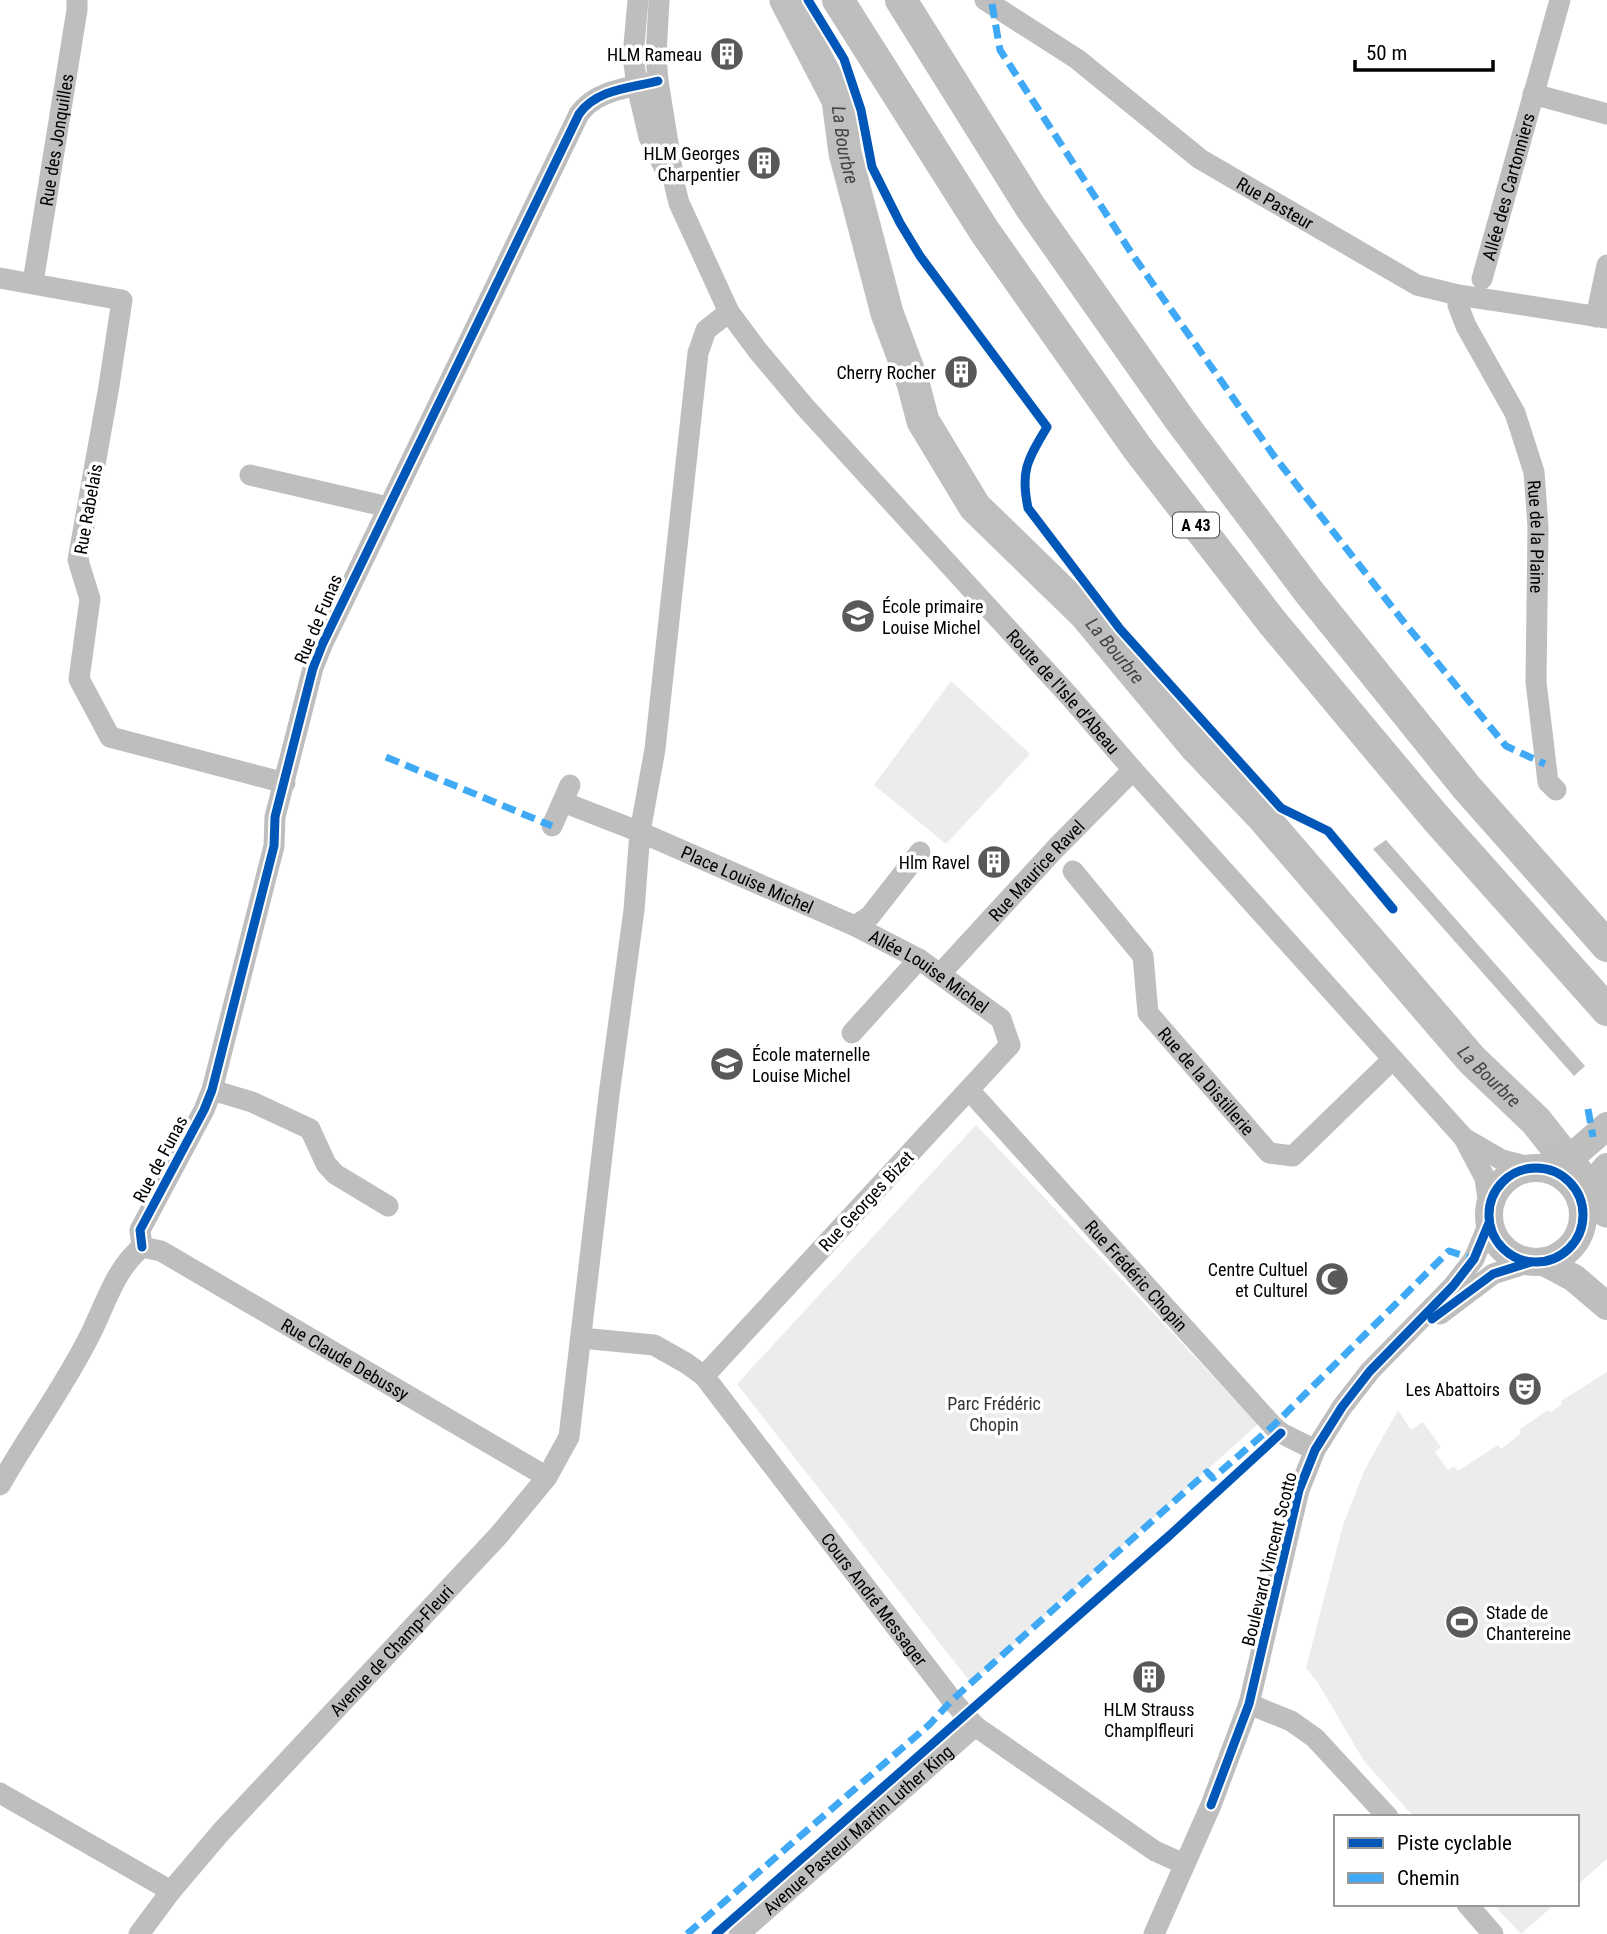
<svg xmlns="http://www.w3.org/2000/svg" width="1607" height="1934" font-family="'Roboto Condensed',sans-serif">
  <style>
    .green { fill: #ececec }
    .water { fill: #bfbfbf }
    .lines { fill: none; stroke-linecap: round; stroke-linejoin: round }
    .river { stroke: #bfbfbf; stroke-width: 33 }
    .minor { stroke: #bebebe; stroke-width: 21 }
    .major { stroke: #bebebe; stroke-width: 28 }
    .highway { stroke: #bebebe; stroke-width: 32 }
    .quiet { stroke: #3fa9f5; stroke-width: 7; stroke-dasharray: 14 7; stroke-linecap: butt }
    .cycleway-casing { stroke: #fff; stroke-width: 13 }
    .cycleway { stroke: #0057b8; stroke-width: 9 }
    .labels { text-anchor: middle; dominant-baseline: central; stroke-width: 7; stroke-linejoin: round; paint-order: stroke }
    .shield { fill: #fff; stroke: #4c4c4c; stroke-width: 2 }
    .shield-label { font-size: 16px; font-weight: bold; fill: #000 }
    .poi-label { font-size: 18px; fill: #000; stroke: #fff; text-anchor: end }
    .street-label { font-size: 18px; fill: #000; stroke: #fff }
    .park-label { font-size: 18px; fill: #333; stroke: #fff }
    .water-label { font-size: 19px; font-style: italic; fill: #444; stroke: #fff }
  </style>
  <rect width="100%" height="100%" fill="#fff"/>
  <!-- green -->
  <g class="green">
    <polygon points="951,681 1030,754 946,844 874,785"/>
    <polygon points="976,1125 1258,1424 971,1683 737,1384"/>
    <polygon points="1607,1372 1607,1859 1577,1885 1577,1817 1414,1817 1364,1761 1318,1683 1306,1668 1343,1525 1365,1469 1398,1410 1411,1430 1423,1422 1441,1447 1435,1452 1448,1470 1454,1466 1458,1471 1498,1445 1501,1449 1520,1434 1520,1429 1548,1410 1550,1413 1562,1404 1561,1401"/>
    <polygon points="1493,1904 1555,1904 1521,1934"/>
  </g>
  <!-- water -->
  <polygon class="water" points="1386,840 1585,1066 1574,1076 1373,849"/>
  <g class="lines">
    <!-- river -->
    <path class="river" id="s1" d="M786,0L838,100L845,153L887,313L913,383L923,421L975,507L1085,614L1195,746L1262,816L1472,1060L1536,1121L1607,1211"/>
    <!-- minor -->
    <g class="minor">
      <polyline points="638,0 633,56 637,86 649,137 667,173"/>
      <path id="s2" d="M659,0L656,56L658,81L675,187L679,203L729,312L758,351L805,407L1071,698L1133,770L1464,1138L1485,1178L1489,1206"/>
      <path id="s3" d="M985,0L1077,59L1200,159L1417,285L1458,295L1607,318"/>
      <polyline points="1533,94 1607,114"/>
      <polyline points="0,278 122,300 109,386 78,560 90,599 79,679 110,737 285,783"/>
      <path id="s4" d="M1482,279L1560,0"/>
      <path id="s5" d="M33,282L77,10V0"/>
      <path id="s6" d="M1458,295V305L1466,326L1515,413L1534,472L1538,527L1536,682L1548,782L1556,790"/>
      <polyline points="1596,317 1607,265"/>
      <polyline points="250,475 388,507"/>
      <path id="s7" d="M563,802L640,832L855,926L919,959L1001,1019L1010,1045L704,1376"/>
      <polyline points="552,826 570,785"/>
      <path id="s8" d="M1073,871L1143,956L1148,1013L1269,1153L1293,1156L1393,1059"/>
      <polyline points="855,926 870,916 920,852"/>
      <path id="s9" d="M941,973L1056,848L1133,770"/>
      <polyline points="852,1033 919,959"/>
      <polyline points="212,1090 252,1102 310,1129 326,1164 335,1174 388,1206"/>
      <path id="s10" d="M969,1090L1273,1426L1281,1433L1315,1450"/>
      <polyline points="1464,1138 1502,1160 1530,1167"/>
      <path d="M142,1247L140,1230L204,1110L212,1090L274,846L275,817L313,668L322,645L579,114C597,89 630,88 658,81"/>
      <path id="s11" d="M142,1247L161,1251L547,1477"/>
      <polyline points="1440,1314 1493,1274 1531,1262"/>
      <path id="s12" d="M581,1338L654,1345L686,1363L704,1376L952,1700L975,1726L1155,1851L1184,1864"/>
      <path d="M0,1485C29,1434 65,1386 91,1333C106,1303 115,1269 142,1247"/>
      <polyline points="1249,1704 1291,1721 1315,1738 1388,1817"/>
      <polyline points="0,1793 171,1891"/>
      <polyline points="1467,1904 1493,1934"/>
      <path id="s13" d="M139,1934L171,1891L221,1832L499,1535L547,1477L569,1437L609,1095L634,910L640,832L655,749L698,353L706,330L729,312"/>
      <path id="s14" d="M739,1934L975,1726"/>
      <polyline points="1154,1934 1211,1805 1249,1704 1299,1490 1315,1450 1342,1407 1370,1371 1453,1286 1474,1259 1489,1223"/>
    </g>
    <!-- major -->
    <g class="major">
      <circle cx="1536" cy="1215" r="47"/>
      <polyline points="1544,1168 1576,1153 1607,1126"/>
      <polyline points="1581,1198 1607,1167"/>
      <polyline points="1544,1262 1574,1278 1607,1306"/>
    </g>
    <!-- highway -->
    <g class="highway">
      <polyline points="838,0 985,232 1138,449 1272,622 1435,817 1607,1010"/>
      <polyline points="901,0 1031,208 1180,420 1309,592 1467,788 1607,946"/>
    </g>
    <!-- quiet -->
    <g class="quiet">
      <polyline points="992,4 1000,50 1134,257 1274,456 1403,621 1506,746 1545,764"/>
      <polyline points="386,757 552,826"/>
      <polyline points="1588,1109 1593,1137"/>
      <polyline points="687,1934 930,1724 952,1700 1207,1472 1213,1478 1273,1426 1449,1251 1474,1259"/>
    </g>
    <!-- cycleway casing -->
    <g class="cycleway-casing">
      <g id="cycleway">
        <path d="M808,0L844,59L861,110L872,167L900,223L920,256L1047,427C1028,459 1020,470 1028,508L1120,629L1281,808L1328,831L1393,909"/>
        <circle cx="1536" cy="1215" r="47"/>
        <path d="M142,1247L140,1230L204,1110L212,1090L274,846L275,817L313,668L322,645L579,114C597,89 630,88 658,81"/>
        <polyline points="1432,1319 1493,1274 1531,1262"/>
        <polyline points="1211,1805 1249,1704 1299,1490 1315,1450 1342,1407 1370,1371 1453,1286 1474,1259 1489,1223"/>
        <polyline points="716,1934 1170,1535 1281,1433"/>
      </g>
    </g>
    <!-- cycleway -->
    <use href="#cycleway" class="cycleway"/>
  </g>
  <!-- icons -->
  <defs>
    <g id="building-disc" transform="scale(1.75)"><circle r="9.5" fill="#595959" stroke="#fff"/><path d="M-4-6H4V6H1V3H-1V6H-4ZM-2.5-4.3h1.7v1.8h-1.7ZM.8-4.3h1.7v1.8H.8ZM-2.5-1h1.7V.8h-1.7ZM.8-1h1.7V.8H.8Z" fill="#fff"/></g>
    <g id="school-disc" transform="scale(1.75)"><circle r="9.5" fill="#595959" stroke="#fff"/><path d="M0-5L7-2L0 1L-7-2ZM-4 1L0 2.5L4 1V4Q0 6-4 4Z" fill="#fff"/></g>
    <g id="mosque-disc" transform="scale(1.75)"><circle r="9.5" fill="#595959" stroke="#fff"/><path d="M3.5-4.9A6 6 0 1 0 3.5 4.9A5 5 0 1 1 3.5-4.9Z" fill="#fff"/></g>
    <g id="theatre-disc" transform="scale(1.75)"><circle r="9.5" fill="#595959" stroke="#fff"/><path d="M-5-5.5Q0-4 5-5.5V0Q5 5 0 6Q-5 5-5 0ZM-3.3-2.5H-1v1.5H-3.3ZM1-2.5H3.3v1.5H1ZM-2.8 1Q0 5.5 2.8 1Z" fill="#fff"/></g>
    <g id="stadium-disc" transform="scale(1.75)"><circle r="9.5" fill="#595959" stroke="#fff"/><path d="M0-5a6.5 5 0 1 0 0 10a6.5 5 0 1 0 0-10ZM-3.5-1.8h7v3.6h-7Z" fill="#fff"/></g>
  </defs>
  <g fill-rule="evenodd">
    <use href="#building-disc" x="727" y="54"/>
    <use href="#building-disc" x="764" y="163"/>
    <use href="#building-disc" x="961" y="372"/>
    <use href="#school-disc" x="858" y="616"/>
    <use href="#building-disc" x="994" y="862"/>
    <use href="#school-disc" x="727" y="1064"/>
    <use href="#mosque-disc" x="1332" y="1279"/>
    <use href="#theatre-disc" x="1525" y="1389"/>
    <use href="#stadium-disc" x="1462" y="1622"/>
    <use href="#building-disc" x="1149" y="1677"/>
  </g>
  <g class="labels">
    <!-- shield labels -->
    <rect class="shield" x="1173" y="512.5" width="46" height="25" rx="5"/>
    <g class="shield-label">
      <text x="1196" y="525">A 43</text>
    </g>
    <!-- poi labels -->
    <g class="poi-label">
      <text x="702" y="54">HLM Rameau</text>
      <text x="740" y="153">HLM Georges<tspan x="740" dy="21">Charpentier</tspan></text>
      <text x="936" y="372">Cherry Rocher</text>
      <text x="882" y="606" text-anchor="start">École primaire<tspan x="882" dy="21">Louise Michel</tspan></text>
      <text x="970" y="862">Hlm Ravel</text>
      <text x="752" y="1054" text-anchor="start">École maternelle<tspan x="752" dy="21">Louise Michel</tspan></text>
      <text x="1308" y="1269">Centre Cultuel<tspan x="1308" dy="21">et Culturel</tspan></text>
      <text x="1500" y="1389">Les Abattoirs</text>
      <text x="1486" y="1612" text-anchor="start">Stade de<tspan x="1486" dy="21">Chantereine</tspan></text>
      <text x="1149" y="1709" text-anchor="middle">HLM Strauss<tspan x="1149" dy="21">Champlfleuri</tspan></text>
    </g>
    <!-- street labels -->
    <g class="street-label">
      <text stroke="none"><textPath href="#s5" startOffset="144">Rue des Jonquilles</textPath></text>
      <text stroke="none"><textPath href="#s4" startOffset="96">Allée des Cartonniers</textPath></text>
      <text stroke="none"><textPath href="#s3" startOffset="355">Rue Pasteur</textPath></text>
      <text transform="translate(88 509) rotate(-80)">Rue Rabelais</text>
      <text stroke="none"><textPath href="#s6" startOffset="259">Rue de la Plaine</textPath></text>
      <text transform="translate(318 619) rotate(-67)">Rue de Funas</text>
      <text stroke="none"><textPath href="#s2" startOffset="831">Route de l'Isle d'Abeau</textPath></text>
      <text stroke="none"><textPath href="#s9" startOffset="140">Rue Maurice Ravel</textPath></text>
      <text stroke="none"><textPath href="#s7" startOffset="200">Place Louise Michel</textPath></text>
      <text stroke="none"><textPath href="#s7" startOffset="404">Allée Louise Michel</textPath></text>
      <text stroke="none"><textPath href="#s8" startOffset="257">Rue de la Distillerie</textPath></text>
      <text transform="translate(160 1159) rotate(-62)">Rue de Funas</text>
      <text transform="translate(866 1201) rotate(-47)">Rue Georges Bizet</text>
      <text stroke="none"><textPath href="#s10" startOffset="250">Rue Frédéric Chopin</textPath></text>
      <text stroke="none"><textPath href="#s11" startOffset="233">Rue Claude Debussy</textPath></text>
      <text transform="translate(1269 1559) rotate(-76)">Boulevard Vincent Scotto</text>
      <text stroke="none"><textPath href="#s12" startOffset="413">Cours André Messager</textPath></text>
      <text stroke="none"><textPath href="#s13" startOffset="380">Avenue de Champ-Fleuri</textPath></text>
      <text stroke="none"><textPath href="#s14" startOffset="158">Avenue Pasteur Martin Luther King</textPath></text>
    </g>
    <!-- park labels -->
    <g class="park-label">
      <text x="994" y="1403">Parc Frédéric<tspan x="994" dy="21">Chopin</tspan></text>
    </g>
    <!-- water labels -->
    <g class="water-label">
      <text stroke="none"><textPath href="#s1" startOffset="158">La Bourbre</textPath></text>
      <text stroke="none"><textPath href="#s1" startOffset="747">La Bourbre</textPath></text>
      <text stroke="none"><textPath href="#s1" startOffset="1314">La Bourbre</textPath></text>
    </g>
  </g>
  <!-- legend -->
  <rect x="1334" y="1815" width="245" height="91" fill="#ffffff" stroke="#999999" stroke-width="2"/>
  <rect x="1348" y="1838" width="35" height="10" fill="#0057b8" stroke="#999999" stroke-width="2"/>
  <text x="1397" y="1850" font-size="21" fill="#000000">Piste cyclable</text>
  <rect x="1348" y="1873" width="35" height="10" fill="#3fa9f5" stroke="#999999" stroke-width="2"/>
  <text x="1397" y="1885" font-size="21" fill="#000000">Chemin</text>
  <!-- scale -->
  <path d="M1355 60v10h138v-10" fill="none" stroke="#000000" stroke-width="3.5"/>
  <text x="1366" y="60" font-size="21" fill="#000000" stroke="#ffffff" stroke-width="5" paint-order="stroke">50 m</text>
</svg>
